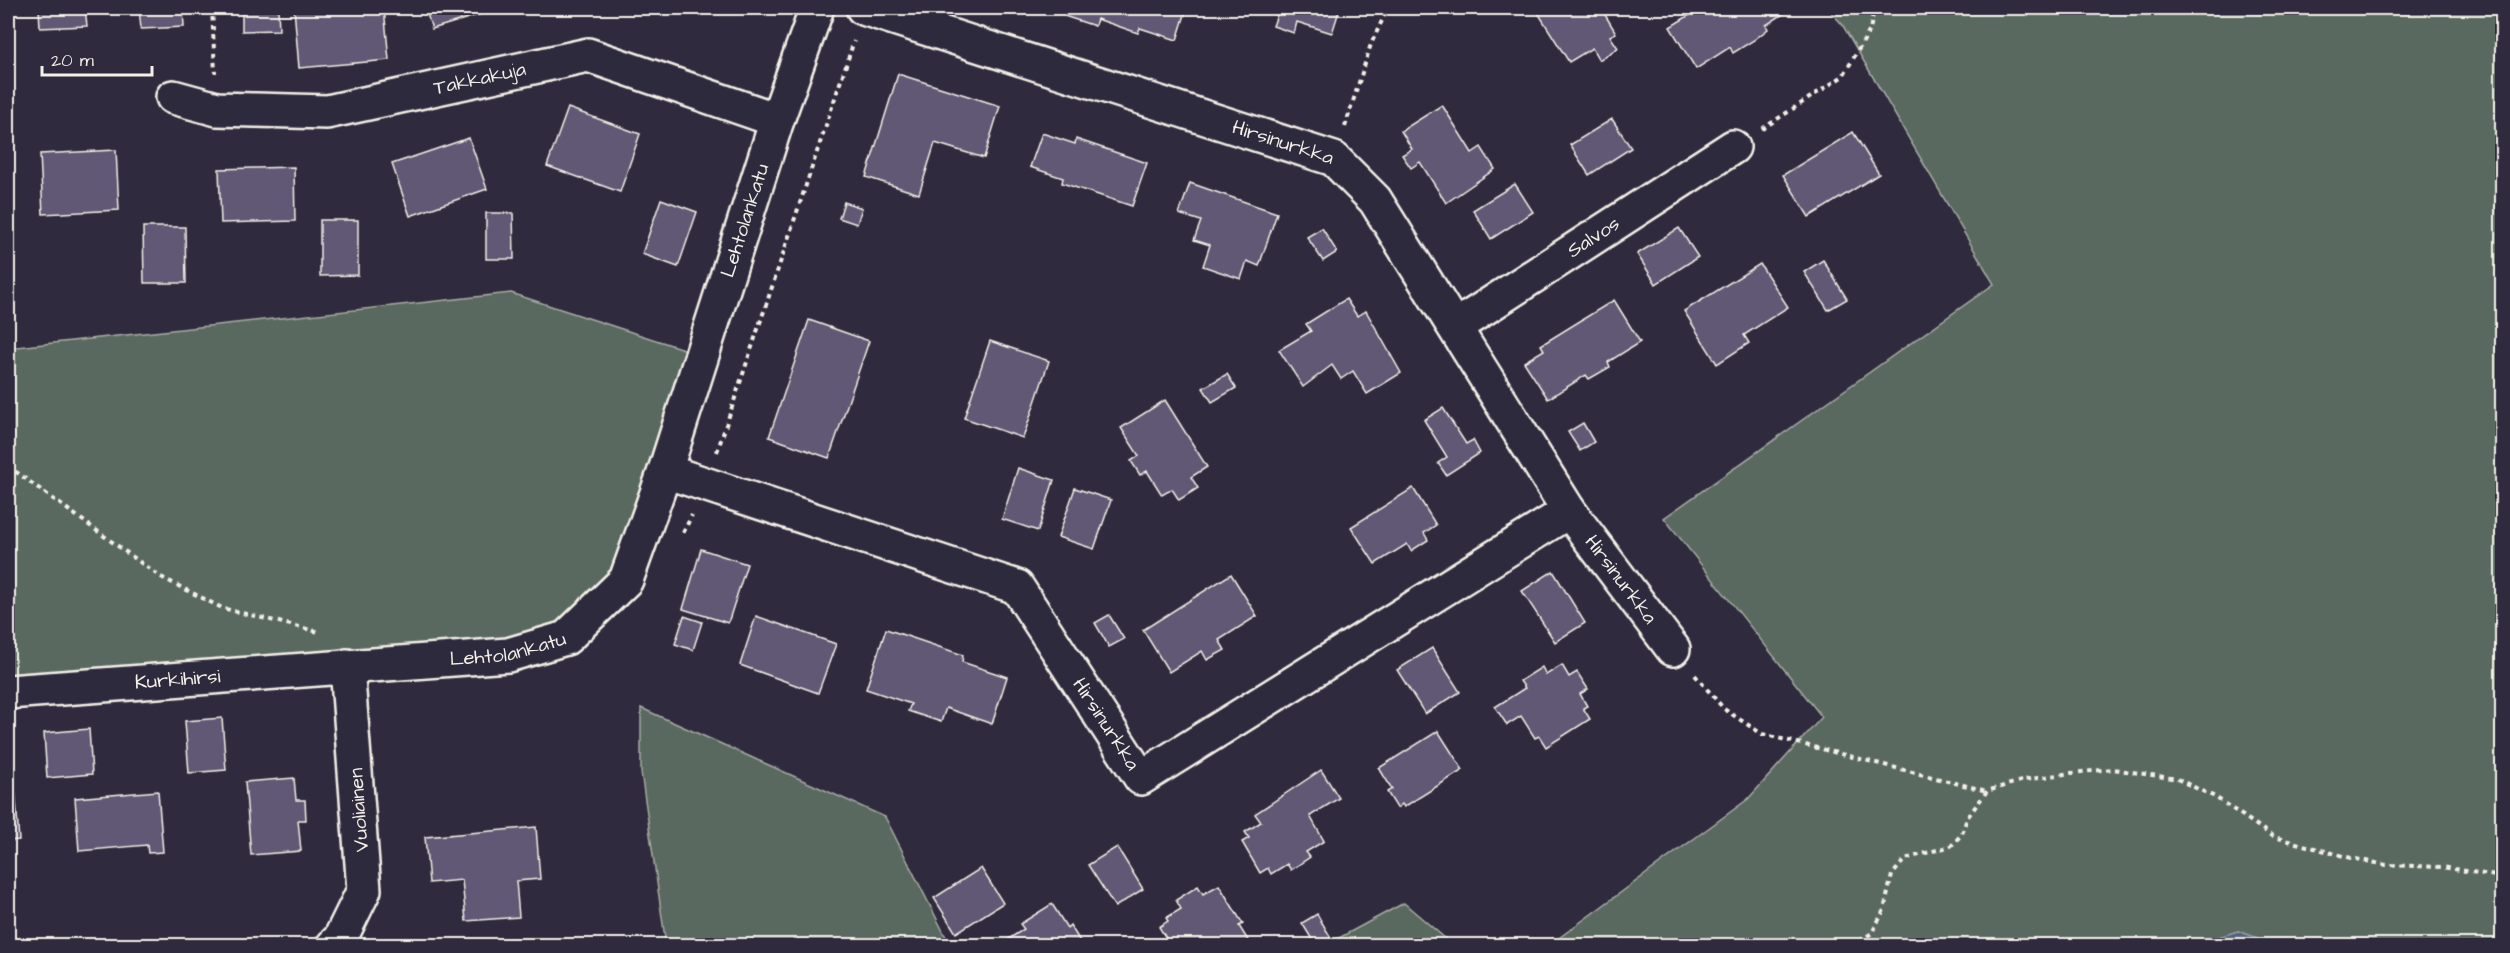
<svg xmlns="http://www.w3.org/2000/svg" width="2510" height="953" font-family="'Architects Daughter',sans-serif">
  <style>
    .green { fill: #5a6960; stroke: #a7ada4; stroke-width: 1.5 }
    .water { fill: #51637c; stroke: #929ca7; stroke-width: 1.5 }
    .building { fill: #615875; stroke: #f4f1e8; stroke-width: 1.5 }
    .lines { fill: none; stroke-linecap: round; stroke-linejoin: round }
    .minor-casing { stroke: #f4f1e8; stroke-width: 38 }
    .path { stroke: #f4f1e8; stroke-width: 4; stroke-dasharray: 4.5 4.5; stroke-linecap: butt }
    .minor { stroke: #2f2a3d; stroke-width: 33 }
    .labels { text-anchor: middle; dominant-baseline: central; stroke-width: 4.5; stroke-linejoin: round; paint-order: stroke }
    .street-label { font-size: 20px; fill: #f4f1e8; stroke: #2f2a3d }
  </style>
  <rect width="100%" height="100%" fill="#2f2a3d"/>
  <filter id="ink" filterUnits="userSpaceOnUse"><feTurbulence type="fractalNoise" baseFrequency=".0167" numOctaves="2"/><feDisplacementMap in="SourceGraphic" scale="12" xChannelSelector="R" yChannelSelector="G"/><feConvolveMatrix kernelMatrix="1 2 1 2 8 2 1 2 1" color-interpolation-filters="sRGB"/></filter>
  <g filter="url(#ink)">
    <!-- green -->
    <g class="green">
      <polygon points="1827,8 2502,8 2502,945 2277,945 2238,931 2192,946 1548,946 1748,799 1822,717 1664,518 1994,284 1842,24"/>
      <polygon points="511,293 702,355 626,580 566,638 8,692 8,348"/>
      <polygon points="641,708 885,817 950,945 666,945 641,772"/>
      <polygon points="1404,903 1453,945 1326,945"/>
    </g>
    <!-- water -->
    <polygon class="water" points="2238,931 2277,945 2192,945"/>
    <!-- building -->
    <g class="building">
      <polygon points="39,8 85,8 87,26 40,28"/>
      <polygon points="139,8 183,8 184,27 141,29"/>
      <polygon points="242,8 278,8 279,30 242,31"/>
      <polygon points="294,8 384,8 389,60 299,68"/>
      <polygon points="425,8 501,8 432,29"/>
      <polygon points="665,8 688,8 686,15"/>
      <polygon points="1066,8 1187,8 1177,40 1140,28 1138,33 1097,19 1095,26 1064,16"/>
      <polygon points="1254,8 1340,8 1332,33 1297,22 1294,33 1273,26 1277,15"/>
      <polygon points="1535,8 1601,8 1616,33 1610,36 1618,48 1599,60 1592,48 1569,62"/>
      <polygon points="1701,8 1782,8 1785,13 1766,25 1768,29 1754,40 1733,53 1730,47 1696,69 1670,27"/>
      <polygon points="898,74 1000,106 984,158 935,143 919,194 866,177"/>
      <polygon points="1442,105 1472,153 1481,147 1495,169 1446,203 1420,162 1411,168 1402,155 1412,149 1401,131"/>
      <polygon points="568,108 640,134 620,192 547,166"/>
      <polygon points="1612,119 1631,148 1589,175 1570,145"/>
      <polygon points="1853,132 1879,174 1809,217 1783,175"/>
      <polygon points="1042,133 1075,144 1076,139 1147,163 1132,206 1062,183 1063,178 1030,167"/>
      <polygon points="469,138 487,189 410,216 392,164"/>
      <polygon points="116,150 119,210 43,214 40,154"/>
      <polygon points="294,167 295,221 221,223 219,169"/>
      <polygon points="1190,183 1277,213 1259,266 1247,261 1241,279 1203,266 1210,245 1194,240 1201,221 1179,214"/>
      <polygon points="1515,184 1533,212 1491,239 1473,210"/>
      <polygon points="661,199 697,212 678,267 642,254"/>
      <polygon points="844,202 862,208 857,224 839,218"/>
      <polygon points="486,213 513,213 514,259 486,259"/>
      <polygon points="320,220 358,220 358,275 320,276"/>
      <polygon points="143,227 185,227 186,283 144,283"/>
      <polygon points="1322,228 1337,252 1323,261 1307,237"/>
      <polygon points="1679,228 1698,257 1656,284 1637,254"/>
      <polygon points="1823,260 1847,299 1828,310 1804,272"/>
      <polygon points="1760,264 1788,307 1744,335 1749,343 1717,364 1684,311"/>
      <polygon points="1346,299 1357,316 1366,311 1401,373 1367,394 1353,371 1341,379 1332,365 1303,387 1279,350 1311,331 1306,324"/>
      <polygon points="1614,300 1640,342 1608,362 1610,367 1589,379 1586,375 1548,399 1524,362 1544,350 1541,345"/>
      <polygon points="809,320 869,341 829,458 769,437"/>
      <polygon points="990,341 1049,361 1023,438 964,418"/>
      <polygon points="1227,374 1236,388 1212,402 1203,388"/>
      <polygon points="1165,400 1207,467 1191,477 1198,488 1179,500 1172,489 1162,495 1147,471 1140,475 1131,461 1139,456 1121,428"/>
      <polygon points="1443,408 1466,444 1473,440 1480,453 1446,475 1438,463 1447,457 1424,420"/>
      <polygon points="1583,423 1594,442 1580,451 1568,432"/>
      <polygon points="1018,468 1054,480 1038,531 1002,519"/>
      <polygon points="1075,488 1111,500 1094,549 1058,537"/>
      <polygon points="1413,488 1436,525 1424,533 1428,540 1411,551 1407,544 1375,564 1351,527"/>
      <polygon points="701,549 747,564 728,623 683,609"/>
      <polygon points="1553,571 1585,623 1555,642 1522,591"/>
      <polygon points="1231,574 1257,616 1219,640 1225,650 1207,660 1202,651 1169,672 1143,630"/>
      <polygon points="1109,615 1124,639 1109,647 1095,623"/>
      <polygon points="684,616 702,622 693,650 675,644"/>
      <polygon points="756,616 836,644 818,693 740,665"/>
      <polygon points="886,629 963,655 962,662 1007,677 992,724 946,708 941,722 908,711 911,704 866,689"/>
      <polygon points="1432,648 1460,692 1425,714 1397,670"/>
      <polygon points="1562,665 1569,677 1577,672 1588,689 1580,694 1587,706 1583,708 1590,719 1546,747 1539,736 1535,738 1521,716 1507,725 1495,707 1525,688 1520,681 1542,667 1546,675"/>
      <polygon points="222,718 226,770 189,773 185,721"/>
      <polygon points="89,729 92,774 47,778 44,733"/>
      <polygon points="1438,731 1463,770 1404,807 1402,804 1397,808 1387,792 1392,789 1379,768"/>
      <polygon points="1321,770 1339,798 1310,816 1324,841 1306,852 1310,857 1291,870 1287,864 1271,874 1268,868 1260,873 1242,842 1249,838 1245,832 1261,822 1255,814"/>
      <polygon points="294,778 296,800 305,800 306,820 298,820 301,851 251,855 245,782"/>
      <polygon points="15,787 19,840 8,841 8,788"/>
      <polygon points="158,791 163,852 148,853 147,845 79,851 75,798"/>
      <polygon points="536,827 540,879 516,881 519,917 466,921 462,880 429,883 425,837"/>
      <polygon points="1117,847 1143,889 1115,907 1088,865"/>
      <polygon points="981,868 1003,903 956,933 934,898"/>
      <polygon points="1219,885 1243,924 1239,926 1249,942 1243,946 1171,946 1159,927 1168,921 1166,918 1181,909 1176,900 1198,886 1203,894"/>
      <polygon points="1052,904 1067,928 1070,925 1083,946 998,946 1024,929 1020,924"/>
      <polygon points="1317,914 1331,938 1320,946 1316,946 1302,923"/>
      <polygon points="182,941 182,946 159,946 159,943"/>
    </g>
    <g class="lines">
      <!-- minor casing -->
      <g class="minor-casing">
        <g id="minor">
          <path id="s1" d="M863,8L1334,159L1375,200L1569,511L1673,649"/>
          <path id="s2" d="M173,97L217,109L327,112L588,55L777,120"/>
          <path id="s3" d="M1455,327L1733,147"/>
          <path id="s4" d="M665,471L1017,587L1141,778L1569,511"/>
          <path id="s5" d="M8,692L508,655L566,638L626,580L665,471L777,120L817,8"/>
          <polyline points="333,946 340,939 364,890 347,666"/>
        </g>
      </g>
      <!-- path -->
      <g class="path">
        <polyline points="212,8 215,73"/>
        <polyline points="1345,127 1371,44 1388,8"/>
        <polyline points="1762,129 1843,76 1870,30 1874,8"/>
        <polyline points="717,452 854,41"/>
        <polyline points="8,466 159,576 222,608 319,632"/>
        <polyline points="683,533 692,515"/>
        <polyline points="1695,675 1724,709 1762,734 1987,791"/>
        <polyline points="1852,946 1872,933 1884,910 1892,875 1905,859 1951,846 1962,834 1967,818 1987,791 2024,780 2071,773 2113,769 2177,779 2215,797 2274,837 2351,858 2386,865 2442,867 2502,877"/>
      </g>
      <!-- minor -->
      <use href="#minor" class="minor"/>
    </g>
  </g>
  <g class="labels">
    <!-- street labels -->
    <g class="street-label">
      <text stroke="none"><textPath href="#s2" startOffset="312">Takkakuja</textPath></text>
      <text stroke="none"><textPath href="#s1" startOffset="441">Hirsinurkka</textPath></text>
      <text stroke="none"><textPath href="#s5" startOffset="1024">Lehtolankatu</textPath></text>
      <text stroke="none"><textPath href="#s3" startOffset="165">Salvos</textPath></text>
      <text stroke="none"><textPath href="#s1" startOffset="1005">Hirsinurkka</textPath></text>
      <text stroke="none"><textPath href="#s5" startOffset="502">Lehtolankatu</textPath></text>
      <text stroke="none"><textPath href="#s5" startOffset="170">Kurkihirsi</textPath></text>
      <text stroke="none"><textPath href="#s4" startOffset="534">Hirsinurkka</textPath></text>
      <text transform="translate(359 810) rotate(-94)">Vuoliainen</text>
    </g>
  </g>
  <!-- margin -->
  <rect width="2510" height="953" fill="none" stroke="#2f2a3d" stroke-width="30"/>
  <rect x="15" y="15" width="2480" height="923" fill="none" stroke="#f4f1e8" stroke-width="2" filter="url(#ink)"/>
  <!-- scale -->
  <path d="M42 66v9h110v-9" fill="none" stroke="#f4f1e8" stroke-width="3"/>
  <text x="51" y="66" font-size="18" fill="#f4f1e8" stroke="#2f2a3d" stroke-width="4.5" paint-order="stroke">20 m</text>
</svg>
